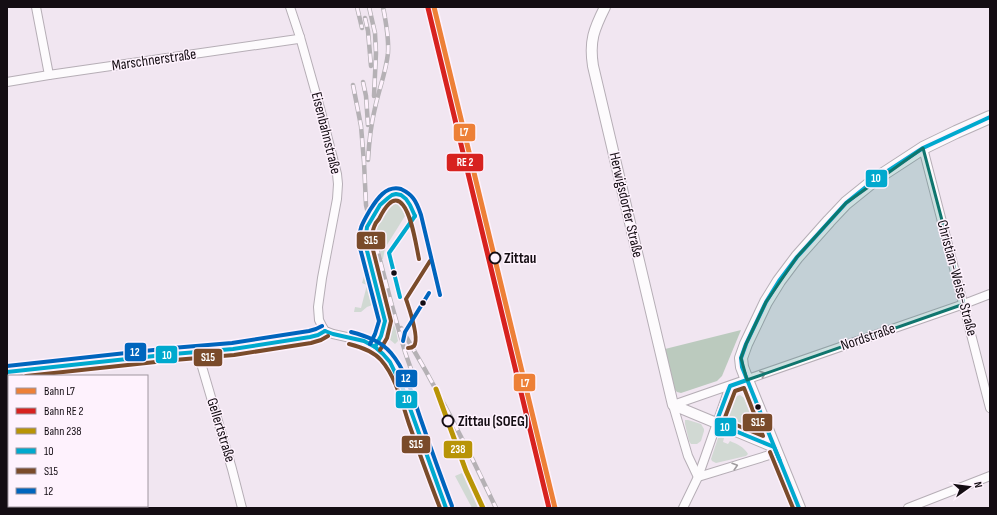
<svg xmlns="http://www.w3.org/2000/svg" width="997" height="515" font-family="'Sofia Sans Condensed',sans-serif">
  <style>
    .green { fill: #d1d9d3 }
    .forest { fill: #bbcabe }
    .lines { fill: none; stroke-linecap: round; stroke-linejoin: round }
    .minor-casing { stroke: #b6aeb6; stroke-width: 10 }
    .tertiary-casing { stroke: #b6aeb6; stroke-width: 12 }
    .secondary-casing { stroke: #b6aeb6; stroke-width: 14 }
    .minor { stroke: #fdfbfd; stroke-width: 8 }
    .tertiary { stroke: #fdfbfd; stroke-width: 10 }
    .secondary { stroke: #fdfbfd; stroke-width: 12 }
    .rail-casing { stroke: #b5b1b5; stroke-width: 4.5 }
    .rail { stroke: #fef2fd; stroke-width: 3; stroke-dasharray: 9; stroke-linecap: butt }
    .bus-1-casing { stroke: #fef2fd; stroke-width: 7 }
    .bus-2-casing { stroke: #fef2fd; stroke-width: 7 }
    .bus-3-casing { stroke: #fef2fd; stroke-width: 7 }
    .bus-1 { stroke: #00a9ce; stroke-width: 4 }
    .bus-2 { stroke: #7a4b2a; stroke-width: 4 }
    .bus-3 { stroke: #0065bd; stroke-width: 4 }
    .rail-1-casing { stroke: #fef2fd; stroke-width: 8 }
    .rail-2-casing { stroke: #fef2fd; stroke-width: 8 }
    .rail-3-casing { stroke: #fef2fd; stroke-width: 8 }
    .rail-1 { stroke: #ed8037; stroke-width: 5 }
    .rail-2 { stroke: #d7221f; stroke-width: 5 }
    .rail-3 { stroke: #b89406; stroke-width: 5 }
    .oneway { stroke: #a09c9f }
    .marked { fill: #0f766e; fill-opacity: 0.2; stroke: #0f766e; stroke-width: 3; stroke-linejoin: round }
    .stop-dot { fill: #fef2fd; stroke: #140d13; stroke-width: 2 }
    .bus-dot { fill: #140d13; stroke: #fef2fd; stroke-width: 1.5 }
    .labels { text-anchor: middle; dominant-baseline: central; stroke-width: 3; stroke-linejoin: round; paint-order: stroke }
    .street-label { font-size: 15px; fill: #140d13; stroke: #fef2fd }
    .stop-label { font-size: 15px; font-weight: bold; fill: #140d13; stroke: #fef2fd; text-anchor: start }
    .line-badge { stroke: #fef2fd; stroke-width: 1.5 }
    .badge-label { font-size: 11px; text-anchor: middle; font-weight: bold; fill: #fff }
  </style>
  <rect width="100%" height="100%" fill="#f1e6f1"/>
  <!-- green -->
  <g class="green">
    <path d="M396,200C404,202 407,208 405,216L385,248L383,259H382L374,224C379,215 384,202 396,200Z"/>
    <polygon points="366,270 375,304 367,307 361,312 354,312 355,307 361,308 367,285 362,283"/>
    <path d="M386,305H387L396,331L398,341L395,344L388,338C390,326 389,317 386,305Z"/>
    <path d="M740,395L744,398L755,427L753,431C747,431 731,424 726,419L735,397Z"/>
    <polygon points="685,420 688,420 701,424 704,429 704,431 701,441 697,444 691,444 689,441 685,424"/>
    <path d="M721,437L724,438L723,442L728,444L730,441C737,444 744,447 748,454L746,456L716,463L712,461L711,459L718,438Z"/>
    <polygon points="462,473 478,508 472,508 455,476"/>
  </g>
  <!-- forest -->
  <polygon class="forest" points="741,330 722,376 717,381 681,393 677,392 674,389 665,349"/>
  <g class="lines">
    <!-- minor casing -->
    <g class="minor-casing">
      <g id="minor">
        <polyline points="36,7 49,75"/>
        <polyline points="290,7 300,37 320,108 337,174 338,184 337,199 322,278 318,307 319,320 322,326 325,331 333,334 364,341 375,347 383,354 390,362 403,389 446,508"/>
        <polyline points="7,82 49,75 298,39 300,37"/>
        <polyline points="923,148 990,408"/>
        <polyline points="198,353 232,469 242,508"/>
        <path d="M7,372L173,354C213,352 253,347 293,340C302,338 318,337 325,331"/>
        <polyline points="776,453 698,477 688,456 673,405 964,304 990,294"/>
        <polyline points="683,508 698,477 730,386"/>
        <polyline points="908,508 990,476"/>
      </g>
    </g>
    <!-- tertiary casing -->
    <g class="tertiary-casing">
      <path id="tertiary" d="M605,7C594,29 589,41 593,66L673,405L774,447"/>
    </g>
    <!-- secondary casing -->
    <g class="secondary-casing">
      <polyline id="secondary" points="799,508 747,380 742,367 741,358 746,344 766,302 779,281 797,257 829,221 846,203 877,178 923,148 956,132 990,117"/>
    </g>
    <!-- minor -->
    <use href="#minor" class="minor"/>
    <!-- tertiary -->
    <use href="#tertiary" class="tertiary"/>
    <!-- secondary -->
    <use href="#secondary" class="secondary"/>
    <!-- rail casing -->
    <g class="rail-casing">
      <g id="rail">
        <polyline points="357,7 362,28"/>
        <polyline points="369,7 375,33 376,53 374,96"/>
        <polyline points="365,18 368,31 371,66"/>
        <polyline points="363,82 366,96 368,125"/>
        <polyline points="353,85 361,126 364,162 366,205 370,222 391,302 405,352 412,372"/>
        <path d="M368,160C369,143 371,124 375,108C379,89 386,72 388,53C389,38 386,22 383,7"/>
        <path d="M401,328C436,387 467,446 496,508"/>
      </g>
    </g>
    <!-- rail -->
    <use href="#rail" class="rail"/>
    <!-- bus-1 casing -->
    <g class="bus-1-casing">
      <g id="bus-1">
        <polyline points="400,297 389,253 415,216"/>
        <polyline points="325,331 333,334 364,341 375,347 383,354 390,362 403,389 446,508"/>
        <polyline points="375,347 381,336 385,321 365,243 367,227 380,205 388,198 392,195 396,194 401,195 406,199 410,205 415,216"/>
        <polyline points="7,372 173,354 233,349 310,337 318,335 325,331"/>
        <polyline points="747,380 730,386 716,423 774,447 780,461"/>
        <polyline points="799,508 742,367 741,358 746,344 766,302 779,281 797,257 846,203 877,178 923,148 990,117"/>
      </g>
    </g>
    <!-- bus-2 casing -->
    <g class="bus-2-casing">
      <g id="bus-2">
        <path d="M349,344C361,347 373,351 381,360C396,377 402,403 409,424C419,452 429,480 440,508"/>
        <path d="M408,348C411,348 412,348 414,346C420,338 409,308 406,299L430,261"/>
        <path d="M380,350L387,338L391,321L371,242C371,237 372,232 374,227C375,224 377,221 379,219C383,211 393,192 403,205C412,216 416,245 419,259"/>
        <polyline points="26,376 174,360 234,355 311,343 321,340 328,336"/>
        <polygon points="744,388 763,436 724,420 735,391"/>
        <polyline points="770,452 793,508"/>
      </g>
    </g>
    <!-- bus-3 casing -->
    <g class="bus-3-casing">
      <g id="bus-3">
        <path d="M351,332C366,336 381,341 391,353C407,372 413,397 421,420C431,449 441,477 452,506"/>
        <polyline points="403,341 405,332 429,293"/>
        <path d="M370,344L375,334L379,321L359,244C358,230 363,222 370,210C377,199 386,185 401,189C405,191 410,194 413,198C417,203 419,209 421,215L440,295"/>
        <polyline points="7,366 172,348 232,343 309,331 316,329 322,326"/>
      </g>
    </g>
    <!-- bus-1 -->
    <use href="#bus-1" class="bus-1"/>
    <!-- bus-2 -->
    <use href="#bus-2" class="bus-2"/>
    <!-- bus-3 -->
    <use href="#bus-3" class="bus-3"/>
    <!-- rail-1 casing -->
    <g class="rail-1-casing">
      <polyline id="rail-1" points="434,7 555,508"/>
    </g>
    <!-- rail-2 casing -->
    <g class="rail-2-casing">
      <polyline id="rail-2" points="428,8 549,508"/>
    </g>
    <!-- rail-3 casing -->
    <g class="rail-3-casing">
      <polyline id="rail-3" points="436,389 466,471 483,508"/>
    </g>
    <!-- rail-1 -->
    <use href="#rail-1" class="rail-1"/>
    <!-- rail-2 -->
    <use href="#rail-2" class="rail-2"/>
    <!-- rail-3 -->
    <use href="#rail-3" class="rail-3"/>
  </g>
  <!-- one-way arrows -->
  <defs><path id="oneway-chevron" d="M-2-3.5L2.5 0L-2 3.5" fill="none" stroke-width="1.6" stroke-linecap="round" stroke-linejoin="round"/></defs>
  <g class="oneway">
    <use href="#oneway-chevron" transform="translate(763 374) rotate(-20)"/>
    <use href="#oneway-chevron" transform="translate(735 466) rotate(-17)"/>
  </g>
  <!-- marked area -->
  <path class="marked" d="M923,148L964,304L747,380L741,358L746,344L766,302L797,257L846,203Z"/>
  <!-- markers -->
  <g class="stop-dot">
    <circle cx="495" cy="258" r="5.5"/>
    <circle cx="448" cy="421" r="5.5"/>
  </g>
  <g class="bus-dot">
    <circle cx="394" cy="273" r="3.5"/>
    <circle cx="423" cy="303" r="3.5"/>
    <circle cx="758" cy="407" r="3.5"/>
  </g>
  <g class="labels">
    <!-- street labels -->
    <g class="street-label">
      <text transform="translate(154 60) rotate(-8)">Marschnerstraße</text>
      <text transform="translate(326 133) rotate(76)">Eisenbahnstraße</text>
      <text transform="translate(626 205) rotate(77)">Herwigsdorfer Straße</text>
      <text transform="translate(957 278) rotate(75)">Christian-Weise-Straße</text>
      <text transform="translate(868 337) rotate(-19)">Nordstraße</text>
      <text transform="translate(221 430) rotate(73)">Gellertstraße</text>
    </g>
    <!-- stop labels -->
    <g class="stop-label">
      <text x="504" y="258">Zittau</text>
      <text x="458" y="421">Zittau (SOEG)</text>
    </g>
  </g>
  <g class="line-badge">
    <rect x="453" y="123" width="23" height="19" rx="4" fill="#ed8037"/>
    <rect x="446" y="153" width="38" height="19" rx="4" fill="#d7221f"/>
    <rect x="865" y="169" width="23" height="19" rx="4" fill="#00a9ce"/>
    <rect x="356" y="231" width="30" height="19" rx="4" fill="#7a4b2a"/>
    <rect x="124" y="342" width="23" height="20" rx="4" fill="#0065bd"/>
    <rect x="155" y="345" width="23" height="19" rx="4" fill="#00a9ce"/>
    <rect x="193" y="348" width="30" height="19" rx="4" fill="#7a4b2a"/>
    <rect x="395" y="369" width="23" height="19" rx="4" fill="#0065bd"/>
    <rect x="513" y="373" width="23" height="19" rx="4" fill="#ed8037"/>
    <rect x="395" y="390" width="23" height="19" rx="4" fill="#00a9ce"/>
    <rect x="742" y="413" width="31" height="19" rx="4" fill="#7a4b2a"/>
    <rect x="714" y="417" width="23" height="20" rx="4" fill="#00a9ce"/>
    <rect x="401" y="435" width="30" height="19" rx="4" fill="#7a4b2a"/>
    <rect x="443" y="440" width="30" height="19" rx="4" fill="#b89406"/>
  </g>
  <g class="badge-label">
    <text x="464" y="136">L7</text>
    <text x="465" y="166">RE 2</text>
    <text x="876" y="182">10</text>
    <text x="371" y="244">S15</text>
    <text x="135" y="356">12</text>
    <text x="167" y="359">10</text>
    <text x="208" y="361">S15</text>
    <text x="406" y="382">12</text>
    <text x="525" y="387">L7</text>
    <text x="407" y="403">10</text>
    <text x="758" y="426">S15</text>
    <text x="725" y="431">10</text>
    <text x="416" y="448">S15</text>
    <text x="458" y="453">238</text>
  </g>
  <!-- border -->
  <rect width="997" height="515" fill="none" stroke="#140d13" stroke-width="16"/>
  <!-- legend -->
  <rect x="8" y="375" width="140" height="132" fill="#fef2fd" stroke="#a0969f"/>
  <rect x="16" y="388" width="20" height="6" fill="#ed8037" stroke="#a0969f"/>
  <text x="44" y="395" font-size="12" fill="#140d13">Bahn L7</text>
  <rect x="16" y="408" width="20" height="6" fill="#d7221f" stroke="#a0969f"/>
  <text x="44" y="415" font-size="12" fill="#140d13">Bahn RE 2</text>
  <rect x="16" y="428" width="20" height="6" fill="#b89406" stroke="#a0969f"/>
  <text x="44" y="435" font-size="12" fill="#140d13">Bahn 238</text>
  <rect x="16" y="448" width="20" height="6" fill="#00a9ce" stroke="#a0969f"/>
  <text x="44" y="455" font-size="12" fill="#140d13">10</text>
  <rect x="16" y="468" width="20" height="6" fill="#7a4b2a" stroke="#a0969f"/>
  <text x="44" y="475" font-size="12" fill="#140d13">S15</text>
  <rect x="16" y="488" width="20" height="6" fill="#0065bd" stroke="#a0969f"/>
  <text x="44" y="495" font-size="12" fill="#140d13">12</text>
  <!-- north arrow -->
  <g transform="translate(969 487) rotate(76)" stroke="#fef2fd" stroke-width="3" paint-order="stroke">
  <path d="M0-3L7 15L0 10L-7 15Z" fill="#140d13"/>
  <text y="-6" font-size="11" font-weight="bold" text-anchor="middle" fill="#140d13">N</text>
  </g>
</svg>
